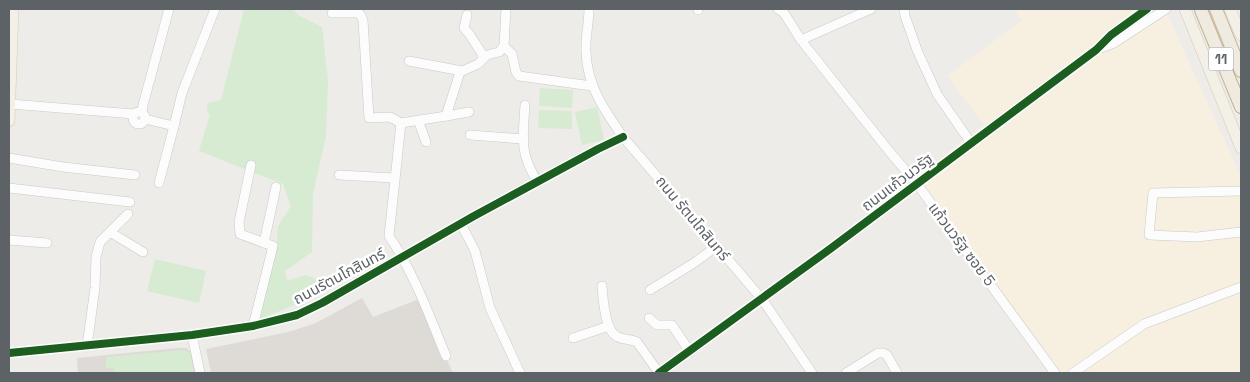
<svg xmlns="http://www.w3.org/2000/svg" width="1250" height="382" font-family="'Space Grotesk','Noto Sans Thai',sans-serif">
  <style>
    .commercial { fill: #f7f0e1 }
    .education { fill: #dedbd6 }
    .green { fill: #d6ebd2 }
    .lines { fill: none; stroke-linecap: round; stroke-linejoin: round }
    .minor-casing { stroke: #c9c9c8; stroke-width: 10 }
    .major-casing { stroke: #d7cbb4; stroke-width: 12 }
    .highway-casing { stroke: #c5b394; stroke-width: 14 }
    .minor { stroke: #fcfcfc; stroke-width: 9 }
    .major { stroke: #f3f0e8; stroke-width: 11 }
    .highway { stroke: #f0ebe1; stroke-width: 12 }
    .cycleway-casing { stroke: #fff; stroke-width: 11 }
    .cycleway { stroke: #1b5e20; stroke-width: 8 }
    .labels { text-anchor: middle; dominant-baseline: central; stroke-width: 5; stroke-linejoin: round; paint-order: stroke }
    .shield { fill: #fff; stroke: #8e9195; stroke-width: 1 }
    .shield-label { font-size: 14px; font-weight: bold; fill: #5d6267 }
    .street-label { font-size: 15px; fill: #5d6267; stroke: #fff }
  </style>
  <rect width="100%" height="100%" fill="#edece8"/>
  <!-- commercial -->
  <polygon class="commercial" points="1014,9 1165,9 1241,177 1241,373 1060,373 916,177 984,125 947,76 1022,20"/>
  <!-- education -->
  <g class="education">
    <polygon points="362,298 373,317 419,299 453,373 211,373 206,349 288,332 316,323"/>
    <polygon points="177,348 187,348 191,352 196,373 78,373 77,358"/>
  </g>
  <!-- green -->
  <g class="green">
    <polygon points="244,9 293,9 298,15 322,27 328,81 326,136 313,194 312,252 285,271 287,281 306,275 322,281 322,294 260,319 276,250 278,226 291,206 283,184 199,151 210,114 207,111 207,103 221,100"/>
    <polygon points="540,88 573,90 572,108 539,106"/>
    <polygon points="597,107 604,140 582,145 575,112"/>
    <polygon points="539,110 572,111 572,129 538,128"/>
    <polygon points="155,259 206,271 199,303 147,291"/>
    <polygon points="184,350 190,353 194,373 114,373 114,368 106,368 106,357"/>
  </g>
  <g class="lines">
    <!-- minor casing -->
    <g class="minor-casing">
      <g id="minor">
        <path d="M589,9C589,23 585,38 586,52C587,86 605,111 623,137L762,299L812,373"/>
        <polyline points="698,9 698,10"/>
        <polyline points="778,9 784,13 801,40 871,9"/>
        <polyline points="904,9 905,16 917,50 937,94 971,143"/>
        <polyline points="332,13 357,13 360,14 363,20 369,118 390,117 401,123"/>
        <polyline points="467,15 464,28 470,35 484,57"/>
        <polyline points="804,44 889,151 917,184 1055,373"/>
        <polyline points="504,46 512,54 516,72 519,76 592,86"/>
        <polyline points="1101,48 1114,43 1166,9"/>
        <polyline points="409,61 462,71"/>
        <polyline points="10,104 134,114"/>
        <path d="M525,105C523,137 519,154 538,182"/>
        <polyline points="142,112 143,105 169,9"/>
        <circle cx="139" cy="118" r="6"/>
        <polyline points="446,116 469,112"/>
        <polyline points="145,119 174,126 182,93 215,9"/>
        <polyline points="418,120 426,142"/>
        <polyline points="470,135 523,139"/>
        <polyline points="9,158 63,167 135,175"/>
        <polyline points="251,165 239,222 240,234 273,246 253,326"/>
        <polyline points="339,175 394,178"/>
        <polyline points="159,183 174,126"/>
        <polyline points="9,188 130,202"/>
        <polyline points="1241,191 1153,193 1149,235 1197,237 1241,232"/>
        <polyline points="461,224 475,251 490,308 520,373"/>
        <polyline points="110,232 143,252"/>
        <polyline points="9,240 47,243"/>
        <polyline points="264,243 276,187"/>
        <path d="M602,286C603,299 605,332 618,337C624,340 631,339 637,342L659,373"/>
        <polyline points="650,290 694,263 717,246"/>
        <polyline points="649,318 657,325 672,325 690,352"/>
        <polyline points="192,335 200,373"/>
        <polyline points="573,338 609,326"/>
        <polyline points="87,346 95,288 96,257 100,242 128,214"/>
        <polyline points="9,353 192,335 253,326 297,315 322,303 474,216 598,149 623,137"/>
        <path d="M446,356C429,315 414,273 389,236L401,123L446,116L460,72L478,64L487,55L499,52L504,46L506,9"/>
        <polyline points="659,373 830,249 1096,50 1111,35 1147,9"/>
        <polyline points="846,373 878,353 883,353 887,355 897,373"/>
        <polyline points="1073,373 1144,324 1241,287"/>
      </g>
    </g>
    <!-- major casing -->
    <g class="major-casing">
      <g id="major">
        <polyline points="1185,9 1241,148"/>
        <polyline points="1230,9 1241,35"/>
        <polyline points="9,121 13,9"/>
      </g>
    </g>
    <!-- highway casing -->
    <g class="highway-casing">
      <g id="highway">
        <polyline points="1216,9 1241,71"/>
        <polyline points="1201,10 1241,107"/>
      </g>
    </g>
    <!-- minor -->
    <use href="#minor" class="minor"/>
    <!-- major -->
    <use href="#major" class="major"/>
    <!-- highway -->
    <use href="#highway" class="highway"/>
    <!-- cycleway casing -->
    <g class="cycleway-casing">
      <g id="cycleway">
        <polyline points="9,353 192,335 253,326 297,315 322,303 474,216 598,149 623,137"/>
        <polyline points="659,373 830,249 1096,50 1111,35 1147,9"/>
      </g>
    </g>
    <!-- cycleway -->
    <use href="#cycleway" class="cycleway"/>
  </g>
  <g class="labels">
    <!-- shield labels -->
    <rect class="shield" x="1208.5" y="47.5" width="25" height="23" rx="4"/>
    <g class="shield-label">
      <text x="1221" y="59">11</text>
    </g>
    <!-- street labels -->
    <g class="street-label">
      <text transform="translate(897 182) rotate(-37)">ถนนแก้วนวรัฐ</text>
      <text transform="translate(693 218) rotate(50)">ถนน รัตนโกสินทร์</text>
      <text transform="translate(962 244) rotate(53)">แก้วนวรัฐ ซอย 5</text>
      <text transform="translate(339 276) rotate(-28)">ถนนรัตนโกสินทร์</text>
    </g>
  </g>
  <!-- border -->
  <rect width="1250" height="382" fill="none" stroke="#5d6267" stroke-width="20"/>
</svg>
